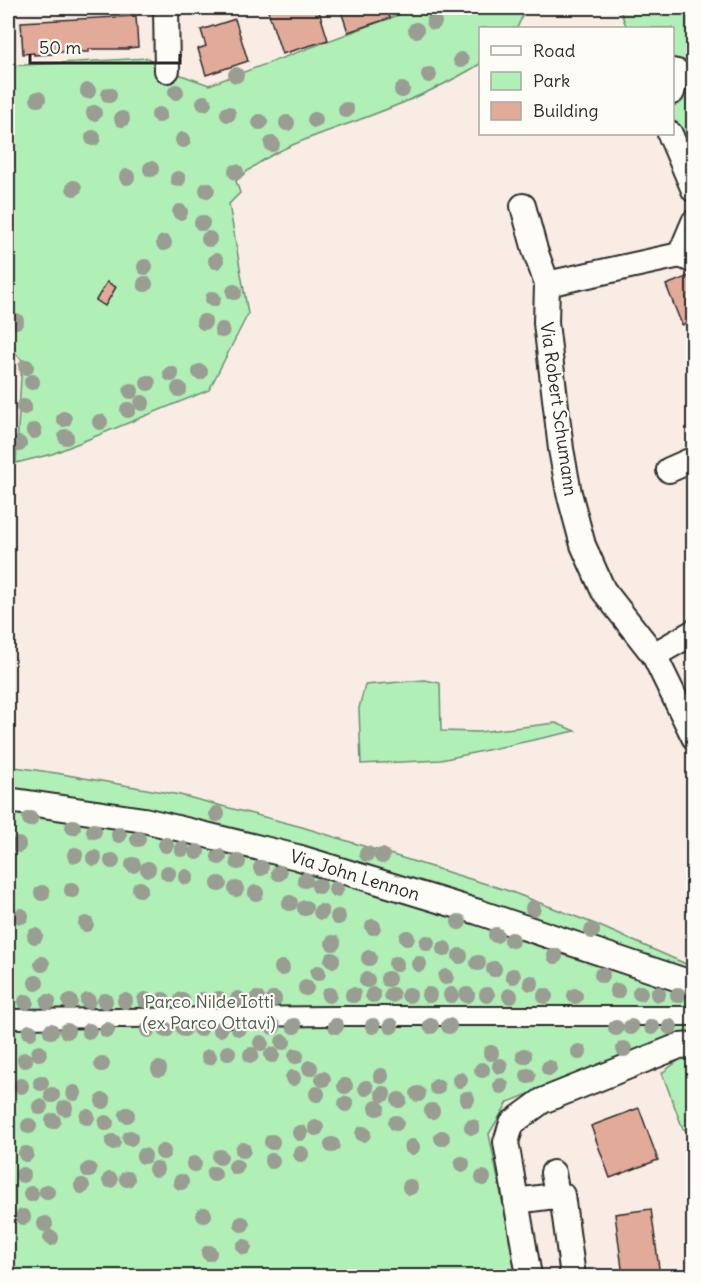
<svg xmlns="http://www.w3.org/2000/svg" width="701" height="1284" font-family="Delius,sans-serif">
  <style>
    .green { fill: #b0efb6; stroke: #6e8d70; stroke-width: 1.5 }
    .building { fill: #e2ab99; stroke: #2b2b2b; stroke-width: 1.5 }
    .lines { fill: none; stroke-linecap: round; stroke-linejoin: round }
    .pedestrian-casing { stroke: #2b2b2b; stroke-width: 22 }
    .minor-casing { stroke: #2b2b2b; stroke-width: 28 }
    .pedestrian { stroke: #fdfcf7; stroke-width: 18 }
    .minor { stroke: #fdfcf7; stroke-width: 24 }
    .tree { fill: #999d92 }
    .labels { text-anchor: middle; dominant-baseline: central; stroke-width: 4.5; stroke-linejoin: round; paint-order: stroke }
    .street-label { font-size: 18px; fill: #2b2b2b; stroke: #fdfcf7 }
    .park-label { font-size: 18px; fill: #4c5c4e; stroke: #fdfcf7 }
  </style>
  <rect width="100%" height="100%" fill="#f8ece4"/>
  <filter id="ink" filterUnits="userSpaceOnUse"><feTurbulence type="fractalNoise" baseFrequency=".0167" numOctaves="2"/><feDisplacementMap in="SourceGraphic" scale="12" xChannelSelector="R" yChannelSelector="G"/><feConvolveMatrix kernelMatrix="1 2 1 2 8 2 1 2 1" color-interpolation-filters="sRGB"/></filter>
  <g filter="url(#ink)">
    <!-- green -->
    <g class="green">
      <path d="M417,8H526L517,28H480V64C446,85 409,101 372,115C326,133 272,146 236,181L240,193L229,204L248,314L209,390L52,454L16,463L22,360L8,347V66L148,58L167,70L209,85Z"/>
      <polygon points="619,8 693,8 693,190 672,134 672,28 627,28"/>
      <polygon points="425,680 440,683 441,731 479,732 556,723 575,731 441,760 361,764 359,708 365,685"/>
      <polygon points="8,766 56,773 180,795 302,827 509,891 595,924 693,967 693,1029 508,1102 489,1134 517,1276 8,1276"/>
      <polygon points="693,1054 693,1147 689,1131 683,1129 662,1073 686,1055"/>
    </g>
    <!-- building -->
    <g class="building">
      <polygon points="267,8 318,8 328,40 282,54"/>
      <polygon points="340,8 386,8 390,18 348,32"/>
      <polygon points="136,16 138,47 128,48 128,49 89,49 89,52 52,52 52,54 34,55 34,53 23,54 21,22"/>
      <polygon points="235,19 248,61 206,75 198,49 206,46 201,30"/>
      <polygon points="694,274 694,320 682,325 666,285"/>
      <polygon points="107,282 116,287 105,306 96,300"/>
      <polygon points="639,1108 658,1160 610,1178 591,1126"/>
      <polygon points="651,1209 660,1276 623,1276 615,1214"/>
    </g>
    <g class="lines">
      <!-- pedestrian casing -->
      <g class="pedestrian-casing">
        <polyline id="pedestrian" points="8,1019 333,1016 694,1016"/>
      </g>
      <!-- minor casing -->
      <g class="minor-casing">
        <g id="minor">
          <polyline points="166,8 167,70"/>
          <polyline points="672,71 677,72 672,92"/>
          <polyline points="670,134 694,190"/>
          <polyline points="523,206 535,250 547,284 546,323 561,449 569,493 583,545 603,590 654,655 694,737"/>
          <polyline points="694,222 680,255 694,261"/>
          <polyline points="547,284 680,255"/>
          <polyline points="669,470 694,459"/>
          <polyline points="654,655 694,632"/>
          <polyline points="8,800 144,820 297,857 478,912 694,984"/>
          <polyline points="553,1173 557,1195"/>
          <polyline points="516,1201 562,1195 573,1276"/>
          <polyline points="529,1276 506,1142 512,1123 542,1101 679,1046 694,1045"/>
        </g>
      </g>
      <!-- pedestrian -->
      <use href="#pedestrian" class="pedestrian"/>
      <!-- minor -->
      <use href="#minor" class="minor"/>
    </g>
    <!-- trees -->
    <g class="tree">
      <circle cx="434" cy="22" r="8"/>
      <circle cx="416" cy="30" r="8"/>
      <circle cx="461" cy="60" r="8"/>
      <circle cx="236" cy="75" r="8"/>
      <circle cx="429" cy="75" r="8"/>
      <circle cx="402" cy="90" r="8"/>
      <circle cx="88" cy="91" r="8"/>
      <circle cx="176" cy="92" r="8"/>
      <circle cx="109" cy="95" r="8"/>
      <circle cx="38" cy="99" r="8"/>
      <circle cx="204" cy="103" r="8"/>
      <circle cx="346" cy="110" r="8"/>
      <circle cx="94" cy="113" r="8"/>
      <circle cx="228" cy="114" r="8"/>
      <circle cx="159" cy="115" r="8"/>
      <circle cx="122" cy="119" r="8"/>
      <circle cx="315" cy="120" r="8"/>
      <circle cx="260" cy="122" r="8"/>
      <circle cx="287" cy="123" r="8"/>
      <circle cx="93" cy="138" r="8"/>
      <circle cx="183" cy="140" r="8"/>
      <circle cx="272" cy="144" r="8"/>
      <circle cx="151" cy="169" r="8"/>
      <circle cx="236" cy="172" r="8"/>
      <circle cx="127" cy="177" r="8"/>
      <circle cx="178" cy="179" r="8"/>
      <circle cx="74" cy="188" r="8"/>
      <circle cx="207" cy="190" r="8"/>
      <circle cx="180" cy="212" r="8"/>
      <circle cx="202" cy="223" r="8"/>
      <circle cx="209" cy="239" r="8"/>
      <circle cx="164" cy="243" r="8"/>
      <circle cx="216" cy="261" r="8"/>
      <circle cx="145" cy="267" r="8"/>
      <circle cx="145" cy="284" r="8"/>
      <circle cx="234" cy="292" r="8"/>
      <circle cx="213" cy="299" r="8"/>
      <circle cx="16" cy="321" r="8"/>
      <circle cx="204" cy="322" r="8"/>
      <circle cx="222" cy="330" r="8"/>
      <circle cx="26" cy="367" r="8"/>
      <circle cx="200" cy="372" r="8"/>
      <circle cx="171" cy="374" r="8"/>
      <circle cx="32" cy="382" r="8"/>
      <circle cx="148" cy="383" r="8"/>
      <circle cx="179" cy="389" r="8"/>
      <circle cx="131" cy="391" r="8"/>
      <circle cx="142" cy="403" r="8"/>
      <circle cx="24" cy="407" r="8"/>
      <circle cx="128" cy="410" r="8"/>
      <circle cx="64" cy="419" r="8"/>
      <circle cx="100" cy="422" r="8"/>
      <circle cx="34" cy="431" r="8"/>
      <circle cx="66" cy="437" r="8"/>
      <circle cx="19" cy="444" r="8"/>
      <circle cx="217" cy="814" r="8"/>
      <circle cx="30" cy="819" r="8"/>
      <circle cx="73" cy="827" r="8"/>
      <circle cx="94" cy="831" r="8"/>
      <circle cx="119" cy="835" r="8"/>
      <circle cx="138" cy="839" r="8"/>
      <circle cx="18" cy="845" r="8"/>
      <circle cx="166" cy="845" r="8"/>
      <circle cx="182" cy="849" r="8"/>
      <circle cx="197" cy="852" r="8"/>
      <circle cx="367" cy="854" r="8"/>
      <circle cx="75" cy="855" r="8"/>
      <circle cx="382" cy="856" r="8"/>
      <circle cx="219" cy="857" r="8"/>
      <circle cx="94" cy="858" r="8"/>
      <circle cx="112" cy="861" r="8"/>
      <circle cx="238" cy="862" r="8"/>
      <circle cx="133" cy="865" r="8"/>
      <circle cx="261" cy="868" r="8"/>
      <circle cx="148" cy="869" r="8"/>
      <circle cx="168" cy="873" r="8"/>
      <circle cx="279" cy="873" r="8"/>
      <circle cx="186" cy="877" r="8"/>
      <circle cx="305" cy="880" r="8"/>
      <circle cx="219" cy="884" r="8"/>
      <circle cx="319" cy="886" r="8"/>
      <circle cx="140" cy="889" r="8"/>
      <circle cx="236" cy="889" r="8"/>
      <circle cx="336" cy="889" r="8"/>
      <circle cx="72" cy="890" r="8"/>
      <circle cx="42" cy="893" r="8"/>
      <circle cx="256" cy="893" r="8"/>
      <circle cx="290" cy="903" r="8"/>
      <circle cx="305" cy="908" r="8"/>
      <circle cx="533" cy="908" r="8"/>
      <circle cx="321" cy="912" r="8"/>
      <circle cx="21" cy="916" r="8"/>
      <circle cx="338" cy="917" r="8"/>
      <circle cx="459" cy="922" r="8"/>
      <circle cx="86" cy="924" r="8"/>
      <circle cx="373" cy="927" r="8"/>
      <circle cx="592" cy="931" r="8"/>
      <circle cx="496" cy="935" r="8"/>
      <circle cx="35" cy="936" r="8"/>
      <circle cx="407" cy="938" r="8"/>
      <circle cx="512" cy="940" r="8"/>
      <circle cx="333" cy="943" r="8"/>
      <circle cx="427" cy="943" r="8"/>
      <circle cx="444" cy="949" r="8"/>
      <circle cx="460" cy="956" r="8"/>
      <circle cx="555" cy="956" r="8"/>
      <circle cx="369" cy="958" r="8"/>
      <circle cx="332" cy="960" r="8"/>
      <circle cx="478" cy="963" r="8"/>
      <circle cx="42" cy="964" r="8"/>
      <circle cx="396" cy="964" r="8"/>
      <circle cx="419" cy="964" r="8"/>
      <circle cx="282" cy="968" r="8"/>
      <circle cx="494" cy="969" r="8"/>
      <circle cx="318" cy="973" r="8"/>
      <circle cx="602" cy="975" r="8"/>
      <circle cx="513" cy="976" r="8"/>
      <circle cx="446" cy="977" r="8"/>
      <circle cx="388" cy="979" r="8"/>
      <circle cx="367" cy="980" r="8"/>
      <circle cx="36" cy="983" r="8"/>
      <circle cx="531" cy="983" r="8"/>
      <circle cx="306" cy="988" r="8"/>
      <circle cx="617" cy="991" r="8"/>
      <circle cx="640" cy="993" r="8"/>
      <circle cx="658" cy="994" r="8"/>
      <circle cx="329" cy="995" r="8"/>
      <circle cx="353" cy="995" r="8"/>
      <circle cx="373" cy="995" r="8"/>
      <circle cx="392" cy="995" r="8"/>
      <circle cx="409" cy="995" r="8"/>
      <circle cx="429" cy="995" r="8"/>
      <circle cx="451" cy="995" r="8"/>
      <circle cx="467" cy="995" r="8"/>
      <circle cx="487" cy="995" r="8"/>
      <circle cx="678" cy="995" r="8"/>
      <circle cx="510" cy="996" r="8"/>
      <circle cx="545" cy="996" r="8"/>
      <circle cx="575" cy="996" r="8"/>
      <circle cx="219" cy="999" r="8"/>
      <circle cx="238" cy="999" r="8"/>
      <circle cx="257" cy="999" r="8"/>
      <circle cx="274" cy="999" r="8"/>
      <circle cx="145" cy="1000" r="8"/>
      <circle cx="163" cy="1000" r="8"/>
      <circle cx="182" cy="1000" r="8"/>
      <circle cx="202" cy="1000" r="8"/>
      <circle cx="88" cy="1001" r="8"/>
      <circle cx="105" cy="1001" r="8"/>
      <circle cx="125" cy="1001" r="8"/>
      <circle cx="26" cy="1002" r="8"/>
      <circle cx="48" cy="1002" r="8"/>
      <circle cx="70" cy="1002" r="8"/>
      <circle cx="294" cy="1026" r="8"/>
      <circle cx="336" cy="1026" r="8"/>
      <circle cx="373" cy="1026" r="8"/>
      <circle cx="391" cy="1026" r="8"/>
      <circle cx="431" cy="1026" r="8"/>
      <circle cx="449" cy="1026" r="8"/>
      <circle cx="273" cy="1027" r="8"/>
      <circle cx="631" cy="1027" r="8"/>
      <circle cx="652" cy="1027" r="8"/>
      <circle cx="670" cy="1027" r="8"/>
      <circle cx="239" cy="1028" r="8"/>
      <circle cx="616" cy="1028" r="8"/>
      <circle cx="184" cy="1029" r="8"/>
      <circle cx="200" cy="1029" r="8"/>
      <circle cx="220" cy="1029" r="8"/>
      <circle cx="107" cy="1030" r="8"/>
      <circle cx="148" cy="1030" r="8"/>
      <circle cx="166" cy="1030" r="8"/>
      <circle cx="51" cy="1031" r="8"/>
      <circle cx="67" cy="1031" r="8"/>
      <circle cx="89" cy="1031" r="8"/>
      <circle cx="30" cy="1032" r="8"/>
      <circle cx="283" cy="1042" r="8"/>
      <circle cx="261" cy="1043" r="8"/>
      <circle cx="624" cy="1049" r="8"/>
      <circle cx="579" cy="1052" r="8"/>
      <circle cx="39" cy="1053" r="8"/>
      <circle cx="228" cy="1053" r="8"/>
      <circle cx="491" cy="1053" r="8"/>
      <circle cx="251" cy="1055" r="8"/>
      <circle cx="272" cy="1055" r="8"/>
      <circle cx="296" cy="1056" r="8"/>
      <circle cx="524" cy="1056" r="8"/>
      <circle cx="209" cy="1057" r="8"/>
      <circle cx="25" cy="1060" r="8"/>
      <circle cx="102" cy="1064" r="8"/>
      <circle cx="500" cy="1066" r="8"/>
      <circle cx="310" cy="1068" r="8"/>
      <circle cx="549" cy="1068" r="8"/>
      <circle cx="159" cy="1069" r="8"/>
      <circle cx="482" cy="1070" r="8"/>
      <circle cx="381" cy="1076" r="8"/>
      <circle cx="528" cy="1076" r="8"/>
      <circle cx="293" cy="1078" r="8"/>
      <circle cx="323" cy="1079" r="8"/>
      <circle cx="460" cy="1080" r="8"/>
      <circle cx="41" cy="1083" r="8"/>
      <circle cx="21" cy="1086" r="8"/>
      <circle cx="345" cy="1086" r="8"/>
      <circle cx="501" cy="1086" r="8"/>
      <circle cx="437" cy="1087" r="8"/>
      <circle cx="366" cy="1088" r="8"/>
      <circle cx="74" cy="1093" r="8"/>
      <circle cx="317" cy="1094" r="8"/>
      <circle cx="383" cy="1094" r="8"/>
      <circle cx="418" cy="1094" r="8"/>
      <circle cx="52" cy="1095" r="8"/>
      <circle cx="467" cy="1099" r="8"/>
      <circle cx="399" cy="1100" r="8"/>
      <circle cx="103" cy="1101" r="8"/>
      <circle cx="346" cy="1104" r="8"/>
      <circle cx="40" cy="1107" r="8"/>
      <circle cx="65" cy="1108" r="8"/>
      <circle cx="377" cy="1108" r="8"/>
      <circle cx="432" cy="1111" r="8"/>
      <circle cx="127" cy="1115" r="8"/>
      <circle cx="87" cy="1117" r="8"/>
      <circle cx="53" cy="1121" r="8"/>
      <circle cx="106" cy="1123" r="8"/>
      <circle cx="396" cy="1123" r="8"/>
      <circle cx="29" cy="1126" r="8"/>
      <circle cx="472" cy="1127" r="8"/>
      <circle cx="316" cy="1128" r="8"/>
      <circle cx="300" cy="1133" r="8"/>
      <circle cx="363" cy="1134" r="8"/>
      <circle cx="130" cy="1138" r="8"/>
      <circle cx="442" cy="1138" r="8"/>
      <circle cx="113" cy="1142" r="8"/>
      <circle cx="272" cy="1142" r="8"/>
      <circle cx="332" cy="1145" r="8"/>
      <circle cx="412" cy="1147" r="8"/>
      <circle cx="243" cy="1150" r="8"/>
      <circle cx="163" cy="1152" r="8"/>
      <circle cx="26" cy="1154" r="8"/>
      <circle cx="301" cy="1154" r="8"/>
      <circle cx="144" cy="1156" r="8"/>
      <circle cx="220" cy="1157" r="8"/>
      <circle cx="272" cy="1161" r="8"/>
      <circle cx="194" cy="1164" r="8"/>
      <circle cx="462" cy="1164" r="8"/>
      <circle cx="236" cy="1167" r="8"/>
      <circle cx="156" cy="1169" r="8"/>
      <circle cx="89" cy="1170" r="8"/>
      <circle cx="214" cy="1174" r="8"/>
      <circle cx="23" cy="1175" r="8"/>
      <circle cx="483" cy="1178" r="8"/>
      <circle cx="127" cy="1179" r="8"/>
      <circle cx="110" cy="1180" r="8"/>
      <circle cx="181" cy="1182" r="8"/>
      <circle cx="82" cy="1186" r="8"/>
      <circle cx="410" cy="1187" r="8"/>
      <circle cx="47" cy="1192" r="8"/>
      <circle cx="31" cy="1194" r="8"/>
      <circle cx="204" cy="1215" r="8"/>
      <circle cx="23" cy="1217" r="8"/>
      <circle cx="45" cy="1224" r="8"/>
      <circle cx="242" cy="1224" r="8"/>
      <circle cx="51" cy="1238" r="8"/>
      <circle cx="244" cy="1247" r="8"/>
      <circle cx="209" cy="1253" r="8"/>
    </g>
  </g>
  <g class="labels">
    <!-- street labels -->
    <g class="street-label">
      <text transform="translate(559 409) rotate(82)">Via Robert Schumann</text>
      <text transform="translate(355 875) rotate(17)">Via John Lennon</text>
    </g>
    <!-- park labels -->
    <g class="park-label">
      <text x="209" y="1001">Parco Nilde Iotti<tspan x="209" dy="21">(ex Parco Ottavi)</tspan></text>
    </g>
  </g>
  <!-- margin -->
  <rect width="701" height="1284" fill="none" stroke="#fdfcf7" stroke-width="30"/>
  <rect x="15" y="15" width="671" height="1254" fill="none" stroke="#2b2b2b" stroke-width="2" filter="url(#ink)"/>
  <!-- legend -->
  <rect x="479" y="27" width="195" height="108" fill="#fdfcf7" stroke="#a9a8a5" stroke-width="1.5"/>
  <rect x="491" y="46" width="30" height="9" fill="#fdfcf7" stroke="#a9a8a5" stroke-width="1.5"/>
  <text x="533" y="57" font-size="18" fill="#2b2b2b">Road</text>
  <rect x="491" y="72" width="30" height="18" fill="#b0efb6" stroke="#a9a8a5" stroke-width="1.5"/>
  <text x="533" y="87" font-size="18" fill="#2b2b2b">Park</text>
  <rect x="491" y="102" width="30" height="18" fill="#e2ab99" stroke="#a9a8a5" stroke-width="1.5"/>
  <text x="533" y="117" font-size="18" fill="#2b2b2b">Building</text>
  <!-- scale -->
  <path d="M30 54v9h150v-9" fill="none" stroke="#2b2b2b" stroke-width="3"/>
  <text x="39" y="54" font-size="18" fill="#2b2b2b" stroke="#fdfcf7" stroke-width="4.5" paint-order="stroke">50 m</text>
</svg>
